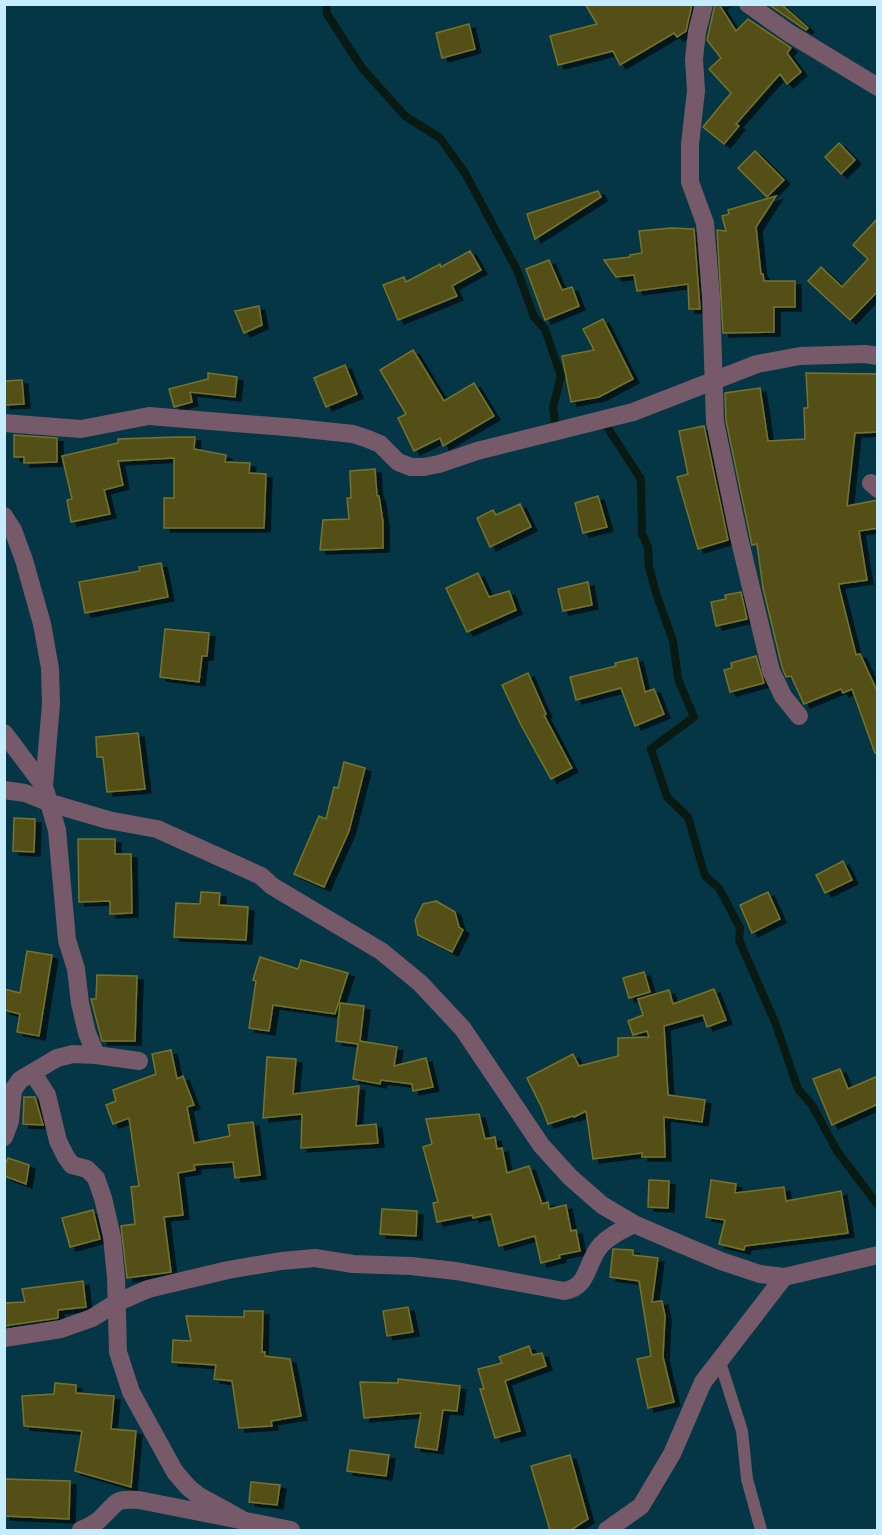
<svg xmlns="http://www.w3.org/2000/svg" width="882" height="1535" font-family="'Alegreya Sans',sans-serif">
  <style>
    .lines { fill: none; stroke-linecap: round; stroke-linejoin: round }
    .stream { stroke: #091a13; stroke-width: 8 }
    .building { fill: #535018; stroke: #77732a; stroke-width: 1.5; filter: url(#shadow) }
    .lane { stroke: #765a69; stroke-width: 12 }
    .street { stroke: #765a69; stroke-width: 18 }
  </style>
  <defs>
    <filter id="shadow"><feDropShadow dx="6" dy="4" stdDeviation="0" flood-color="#0009"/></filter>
  </defs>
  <rect width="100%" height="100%" fill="#053646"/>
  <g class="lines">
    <!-- stream -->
    <g class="stream">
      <polyline points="326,4 327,14 362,68 405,116 440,138 465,173 517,270 534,317 545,329 561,376 553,407 555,423"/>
      <polyline points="599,425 605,424 641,479 642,534 648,547 649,567 656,593 673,641 678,679 694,717 651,749 667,797 688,817 705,876 719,888 740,928 739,940 775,1022 798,1089 812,1105 837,1151 878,1205"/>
    </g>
  </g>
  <!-- building -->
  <g class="building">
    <polygon points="585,4 692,4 686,31 677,37 674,33 620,65 613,51 558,65 550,36 597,24"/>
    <polygon points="715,4 723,4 720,6 736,31 748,19 791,48 787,53 801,72 787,84 780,74 736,124 739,126 724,144 703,127 731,93 709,69 721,58 707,40"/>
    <polygon points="768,4 781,4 808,28 806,30"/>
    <polygon points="469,24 475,49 442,58 436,33"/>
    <polygon points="839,143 855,160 841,174 825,157"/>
    <polygon points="755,151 784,180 767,197 738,168"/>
    <polygon points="598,191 601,197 535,239 527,214"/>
    <polygon points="776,196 756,227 761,274 763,274 764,281 795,281 795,307 774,307 774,332 723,333 717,230 726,231 722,216 729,214 728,210"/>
    <polygon points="878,218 878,291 850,320 808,281 821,267 842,287 868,259 853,245"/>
    <polygon points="671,228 694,229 700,309 689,309 688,284 637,291 634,275 616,277 604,260 630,257 630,255 642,253 639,231"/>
    <polygon points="470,251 481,270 452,286 457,296 398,320 383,285 404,277 406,282 440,264 441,267"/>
    <polygon points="549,260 562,290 572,287 579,306 545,320 526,269"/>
    <polygon points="259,306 262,325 244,333 235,311"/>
    <polygon points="603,319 633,379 599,397 571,402 562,356 594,350 583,329"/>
    <polygon points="413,350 444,401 474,383 494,416 443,446 440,438 414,451 398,418 406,414 380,370"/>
    <polygon points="345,365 357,394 326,407 314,378"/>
    <polygon points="208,373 237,377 235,397 190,392 192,402 174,407 169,389 208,379"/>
    <polygon points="806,373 878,374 878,432 855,433 847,506 878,500 878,528 859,531 867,580 839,584 839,587 856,655 860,654 878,693 878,752 875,753 852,689 843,693 841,689 804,704 791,676 786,677 782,667 763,588 757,544 752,545 726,421 725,393 760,388 768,441 805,439 804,408 808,408"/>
    <polygon points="22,380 24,404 4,405 4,381"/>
    <polygon points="704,426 728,540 698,549 677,477 688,474 679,431"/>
    <polygon points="14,435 57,438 57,462 24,463 24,457 14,457"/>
    <polygon points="176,437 195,437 194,449 226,455 225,462 250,463 249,473 266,474 264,528 164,528 164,498 174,498 174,458 118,461 123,485 104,490 110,514 71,522 67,500 72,499 62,456 118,443 118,439"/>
    <polygon points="375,469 377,496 379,496 383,522 383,548 320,550 323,520 349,519 347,498 351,498 350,471"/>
    <polygon points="598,496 607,527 583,533 575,503"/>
    <polygon points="520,504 531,527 490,547 477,518 493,510 496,515"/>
    <polygon points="161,563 168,597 85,613 79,582 140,571 139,567"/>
    <polygon points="478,573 489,597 509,591 516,610 467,632 446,588"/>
    <polygon points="588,582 592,605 563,611 558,589"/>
    <polygon points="741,592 747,619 716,626 711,602 726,599 725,595"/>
    <polygon points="165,629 209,633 207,656 202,656 199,682 160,677"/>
    <polygon points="756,656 764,683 730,692 724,670 732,668 731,663"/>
    <polygon points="637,658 645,692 654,689 664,714 635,726 621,688 576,700 570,677 616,666 615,663"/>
    <polygon points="528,673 546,714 544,715 572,768 551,779 521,725 502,685"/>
    <polygon points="138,733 145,789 107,792 103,757 97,757 96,737"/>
    <polygon points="344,762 365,768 349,831 324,887 294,874 319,816 326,819 334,787 338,788"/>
    <polygon points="14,818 35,819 34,852 13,851"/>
    <polygon points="78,839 115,839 115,854 131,854 132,913 110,914 110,901 79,902"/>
    <polygon points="843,861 852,880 825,893 816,875"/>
    <polygon points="201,892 220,893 219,905 248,907 246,940 174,937 176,903 200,904"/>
    <polygon points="768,892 780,919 752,933 740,905"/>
    <polygon points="436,901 455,912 459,927 463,930 452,952 418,935 415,920 423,904"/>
    <polygon points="27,951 52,955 39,1036 17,1032 20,1014 4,1010 4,989 20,993"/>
    <polygon points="260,957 298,969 301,960 348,973 335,1014 273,1005 269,1031 249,1028 256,981 253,980"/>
    <polygon points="644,972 650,992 629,998 623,978"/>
    <polygon points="97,975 137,976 135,1041 102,1041 91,999 96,999"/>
    <polygon points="714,989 726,1020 707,1027 703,1015 664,1026 668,1095 705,1100 702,1122 664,1117 665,1157 642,1157 642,1153 593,1159 586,1111 574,1117 573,1116 548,1124 542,1108 527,1078 573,1054 579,1066 618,1056 618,1038 649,1037 647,1031 633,1035 628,1021 643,1015 638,999 669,990 673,1004"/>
    <polygon points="340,1003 364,1006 360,1041 397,1047 394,1066 426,1058 433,1087 413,1091 412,1084 381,1080 380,1084 353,1079 358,1044 336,1041"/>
    <polygon points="171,1050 177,1079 183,1076 194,1105 187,1107 194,1143 230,1136 228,1125 253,1122 260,1175 235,1178 233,1162 194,1165 195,1170 178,1173 183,1215 164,1217 171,1272 127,1278 121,1226 135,1224 131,1187 139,1186 129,1118 113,1124 106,1105 116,1101 113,1090 156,1074 152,1054"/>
    <polygon points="267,1057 296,1059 293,1094 359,1086 356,1126 376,1124 378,1143 301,1148 302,1114 263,1118"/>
    <polygon points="840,1069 848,1089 878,1076 878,1104 832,1125 813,1079"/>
    <polygon points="24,1097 35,1097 43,1125 23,1124"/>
    <polygon points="479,1114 485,1139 495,1137 497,1149 502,1148 507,1173 529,1166 542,1204 548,1202 549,1209 566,1205 571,1231 576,1230 580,1251 559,1255 560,1258 541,1263 535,1236 499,1246 491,1214 473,1218 472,1215 437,1222 433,1203 438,1202 423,1147 432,1144 426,1119"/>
    <polygon points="8,1158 29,1165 26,1184 4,1176 4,1168"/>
    <polygon points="649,1180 669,1181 668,1208 648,1207"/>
    <polygon points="711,1180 736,1184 735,1193 784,1187 786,1201 841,1191 848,1233 745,1246 744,1250 719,1244 725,1220 706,1217"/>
    <polygon points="382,1209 417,1211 416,1236 380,1234"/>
    <polygon points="93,1210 100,1239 70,1247 62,1218"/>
    <polygon points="613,1249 633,1250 633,1255 658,1258 652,1302 662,1301 665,1316 663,1357 674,1402 648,1408 637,1359 651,1356 639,1281 610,1277"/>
    <polygon points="83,1281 86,1307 58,1310 58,1318 4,1326 4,1303 25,1302 22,1289"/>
    <polygon points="408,1307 413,1332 387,1336 383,1311"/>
    <polygon points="244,1311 263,1311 262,1352 265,1352 265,1356 290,1359 301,1416 271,1421 272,1426 239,1428 232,1381 214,1379 216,1365 172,1362 173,1340 191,1341 186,1316 244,1317"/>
    <polygon points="529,1346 532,1355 542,1353 546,1366 505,1381 520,1431 495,1438 480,1389 484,1389 478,1369 502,1363 499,1357"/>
    <polygon points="398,1379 460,1386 457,1411 443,1410 437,1450 415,1447 421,1413 364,1418 360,1382 398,1383"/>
    <polygon points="55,1383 76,1385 76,1393 114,1396 111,1429 136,1431 131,1487 75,1471 82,1431 24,1426 22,1396 54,1394"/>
    <polygon points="350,1450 389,1455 386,1476 347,1471"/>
    <polygon points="570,1455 588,1519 571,1530 550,1530 531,1466"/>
    <polygon points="4,1479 70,1481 69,1519 4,1516"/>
    <polygon points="251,1482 280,1485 277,1505 249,1502"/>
  </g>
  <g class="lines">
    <!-- lane -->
    <polyline class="lane" points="720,1362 742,1431 747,1479 761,1530"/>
    <!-- street -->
    <g class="street">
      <polyline points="704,4 697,32 694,59 696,91 690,144 690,182 705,223 711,297 715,422 738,533 771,671 783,696 799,716"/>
      <polyline points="748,4 789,33 878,87"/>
      <polyline points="4,423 81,429 149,416 297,428 353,434 368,439 380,444 398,462 411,467 424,467 439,464 477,451 633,412 757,364 800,356 865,354 878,356"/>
      <polyline points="871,483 878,489"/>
      <polyline points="4,516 13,530 24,560 42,624 50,668 51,704 44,786 57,830 67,940 76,969 80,1003 87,1033 96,1055"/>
      <polyline points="4,733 44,786"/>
      <polyline points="4,790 25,793 50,803 108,820 157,829 261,876 272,886 381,951 420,983 463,1029 541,1145 570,1177 602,1205 634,1224 678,1243 721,1261 760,1274 784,1277 878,1255"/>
      <polyline points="33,1073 47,1095 58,1141 66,1157 72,1165 87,1169 96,1178 103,1198 112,1237 116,1278 118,1352 131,1392 175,1472 188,1487 199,1496 241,1519"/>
      <polyline points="4,1137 10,1121 13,1090 20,1080 57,1058 73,1054 96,1055 139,1061"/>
      <path d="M4,1338L61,1329L92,1318L116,1303L148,1289L228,1270L281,1261L315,1258L353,1264L411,1266L456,1271L564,1291C590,1287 586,1261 601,1245C610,1235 622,1230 634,1224"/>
      <path d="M81,1530C88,1527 97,1523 102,1517C119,1501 113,1499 139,1500L291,1530"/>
      <polyline points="607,1530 641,1506 672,1454 703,1382 784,1277"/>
    </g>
  </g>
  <!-- border -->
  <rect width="882" height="1535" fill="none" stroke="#c6edfe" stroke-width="12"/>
</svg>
